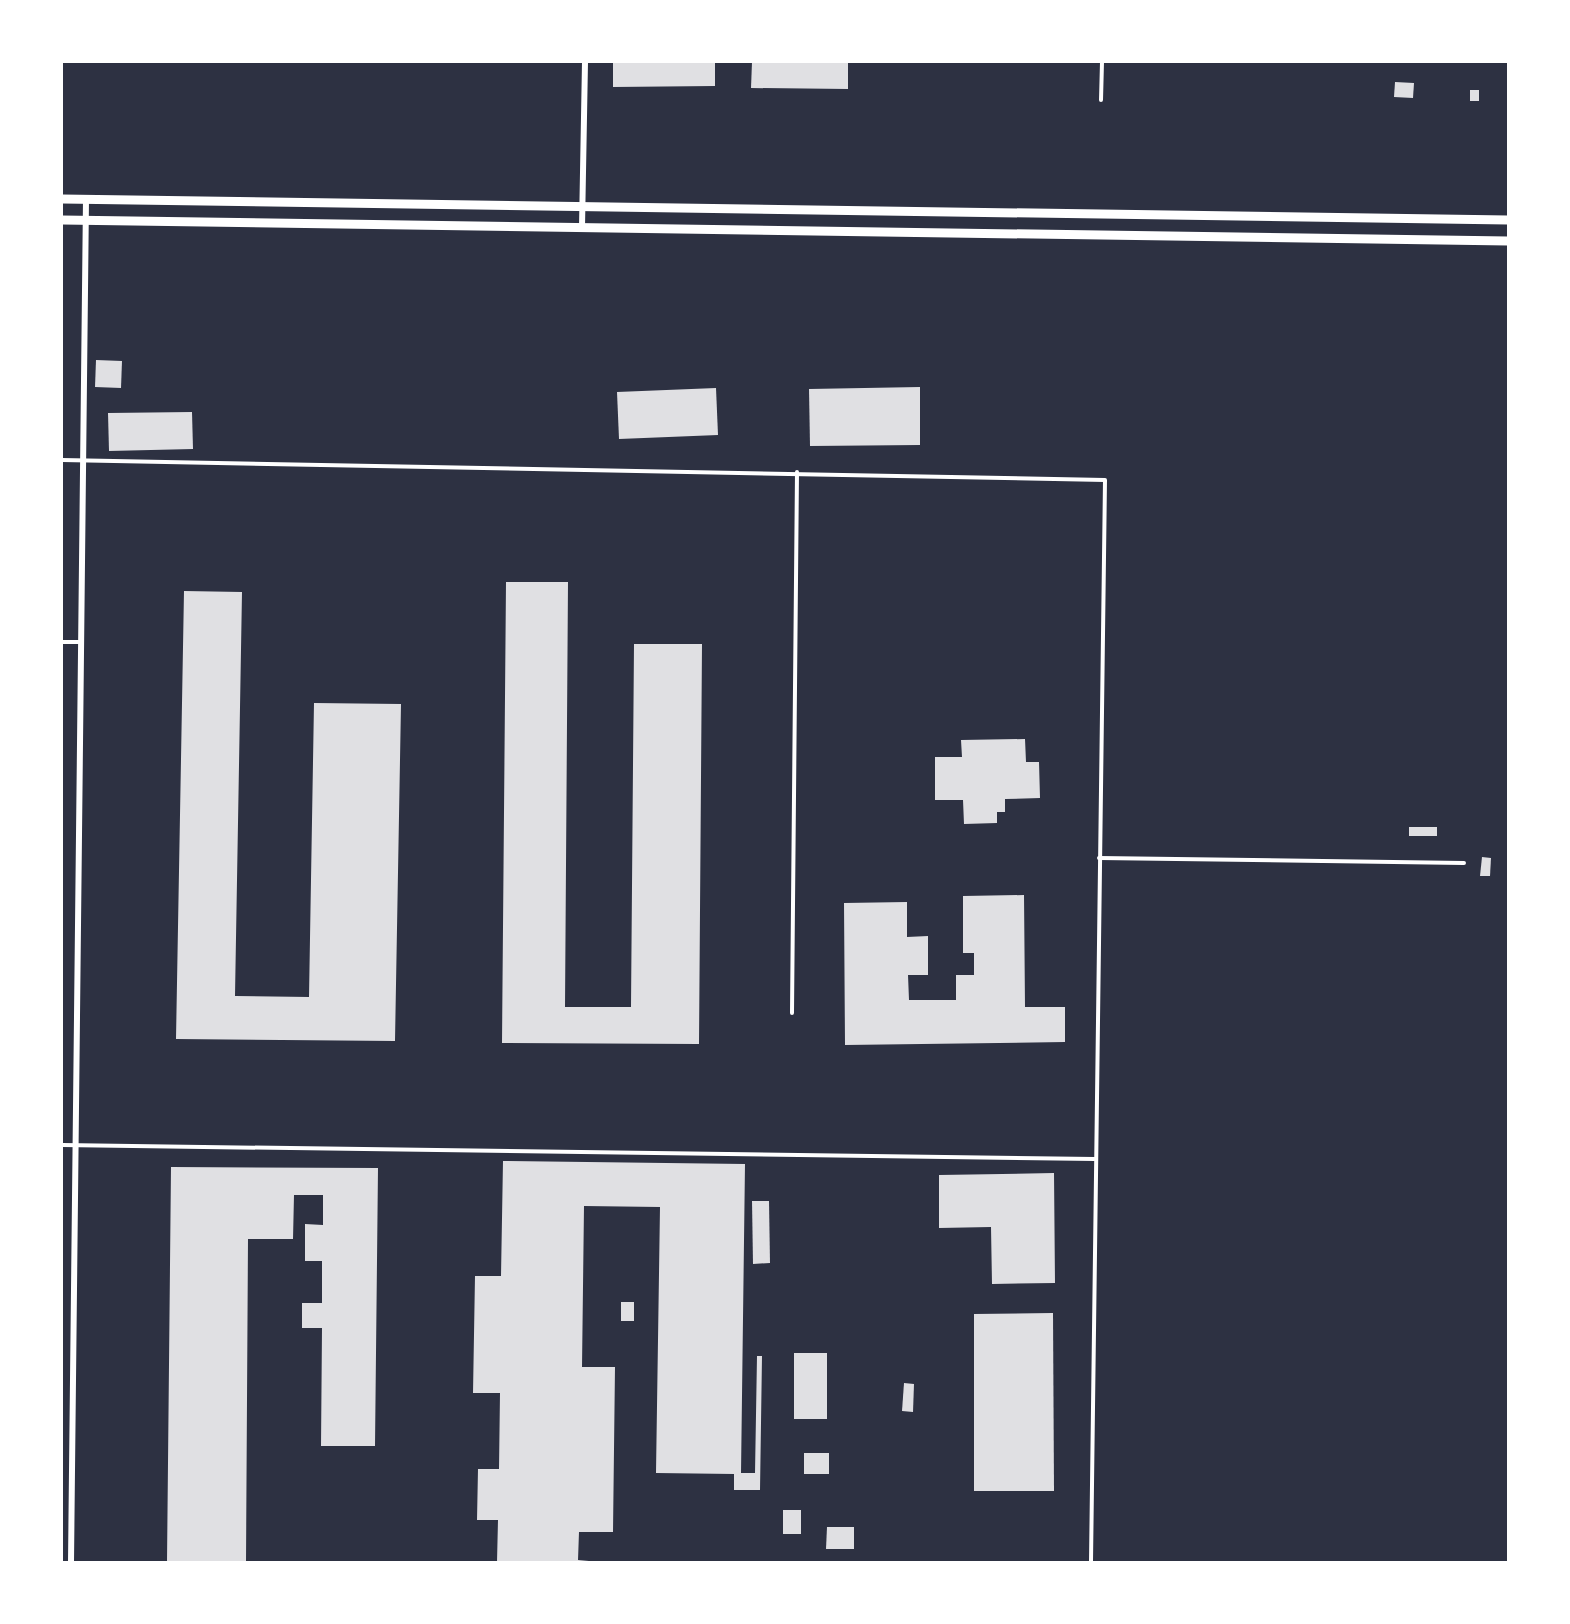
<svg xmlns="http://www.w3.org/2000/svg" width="1570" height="1624" font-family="'Noto Serif',serif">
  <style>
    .building { fill: #e0e0e3 }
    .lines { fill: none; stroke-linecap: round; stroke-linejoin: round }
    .service { stroke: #fff; stroke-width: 4 }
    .minor { stroke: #fff; stroke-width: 6 }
    .tertiary { stroke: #fff; stroke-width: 9 }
  </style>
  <rect width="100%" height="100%" fill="#2d3142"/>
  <!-- building -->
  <g class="building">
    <polygon points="613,62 715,62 715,86 613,87"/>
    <polygon points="752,62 848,62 848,89 751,88"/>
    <polygon points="1395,82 1414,83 1413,98 1394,97"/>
    <rect x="1470" y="90" width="9" height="11"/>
    <polygon points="96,360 122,361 121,388 95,387"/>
    <polygon points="920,387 920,445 810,446 809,389"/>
    <polygon points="716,388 718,435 619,439 617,392"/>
    <polygon points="192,412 193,449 109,451 108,413"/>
    <polygon points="506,582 568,582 565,1007 631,1007 634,644 702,644 699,1044 502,1043"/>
    <polygon points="184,591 242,592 235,996 309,997 314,703 401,704 395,1041 176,1039"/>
    <polygon points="1025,739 1026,762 1039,762 1040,798 1005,799 1005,812 997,812 997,823 964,824 963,800 935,800 935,757 962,757 961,740"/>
    <rect x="1409" y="827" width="28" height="9"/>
    <polygon points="1482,857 1491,858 1490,876 1480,876"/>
    <polygon points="1024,895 1025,1007 1065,1007 1065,1042 845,1045 844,903 907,902 907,937 928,936 928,975 908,975 909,1000 956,1000 956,975 974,975 974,953 963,953 963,896"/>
    <polygon points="503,1161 745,1164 741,1473 755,1473 757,1356 762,1356 760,1490 734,1490 734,1474 656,1473 660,1207 584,1206 582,1367 615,1367 613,1532 579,1532 578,1560 600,1562 497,1562 498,1520 477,1520 478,1469 499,1469 500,1393 473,1393 475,1276 501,1276"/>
    <polygon points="171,1167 378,1168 375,1446 321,1446 322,1328 302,1328 302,1303 322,1303 322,1261 305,1261 305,1224 323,1225 323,1195 294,1195 293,1239 248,1239 246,1562 167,1562"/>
    <polygon points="1054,1173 1055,1283 992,1284 991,1227 939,1228 939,1175"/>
    <polygon points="752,1201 769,1201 770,1263 753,1264"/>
    <rect x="621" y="1302" width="13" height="19"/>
    <polygon points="1053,1313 1054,1491 974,1491 974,1314"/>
    <rect x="794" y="1353" width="33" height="66"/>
    <polygon points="904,1383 914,1384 913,1412 902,1411"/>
    <rect x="804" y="1453" width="25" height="21"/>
    <rect x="783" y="1510" width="18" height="24"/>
    <polygon points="827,1527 854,1527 854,1549 826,1549"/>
  </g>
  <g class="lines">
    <!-- service -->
    <g class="service">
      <polyline points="1101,100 1102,62"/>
      <polyline points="62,460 1105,480 1091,1562"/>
      <polyline points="62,642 81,642"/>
      <polyline points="1099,858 1464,863"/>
      <polyline points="792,1013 797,472"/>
      <polyline points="62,1145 1095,1159"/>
    </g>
    <!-- minor -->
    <g class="minor">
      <polyline points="582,227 585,62"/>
      <polyline points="71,1562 86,199"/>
    </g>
    <!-- tertiary -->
    <g class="tertiary">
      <polyline points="62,199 1508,220"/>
      <polyline points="62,220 1508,241"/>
    </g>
  </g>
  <!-- border -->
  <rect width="1570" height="1624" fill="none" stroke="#ffffff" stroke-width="126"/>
</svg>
